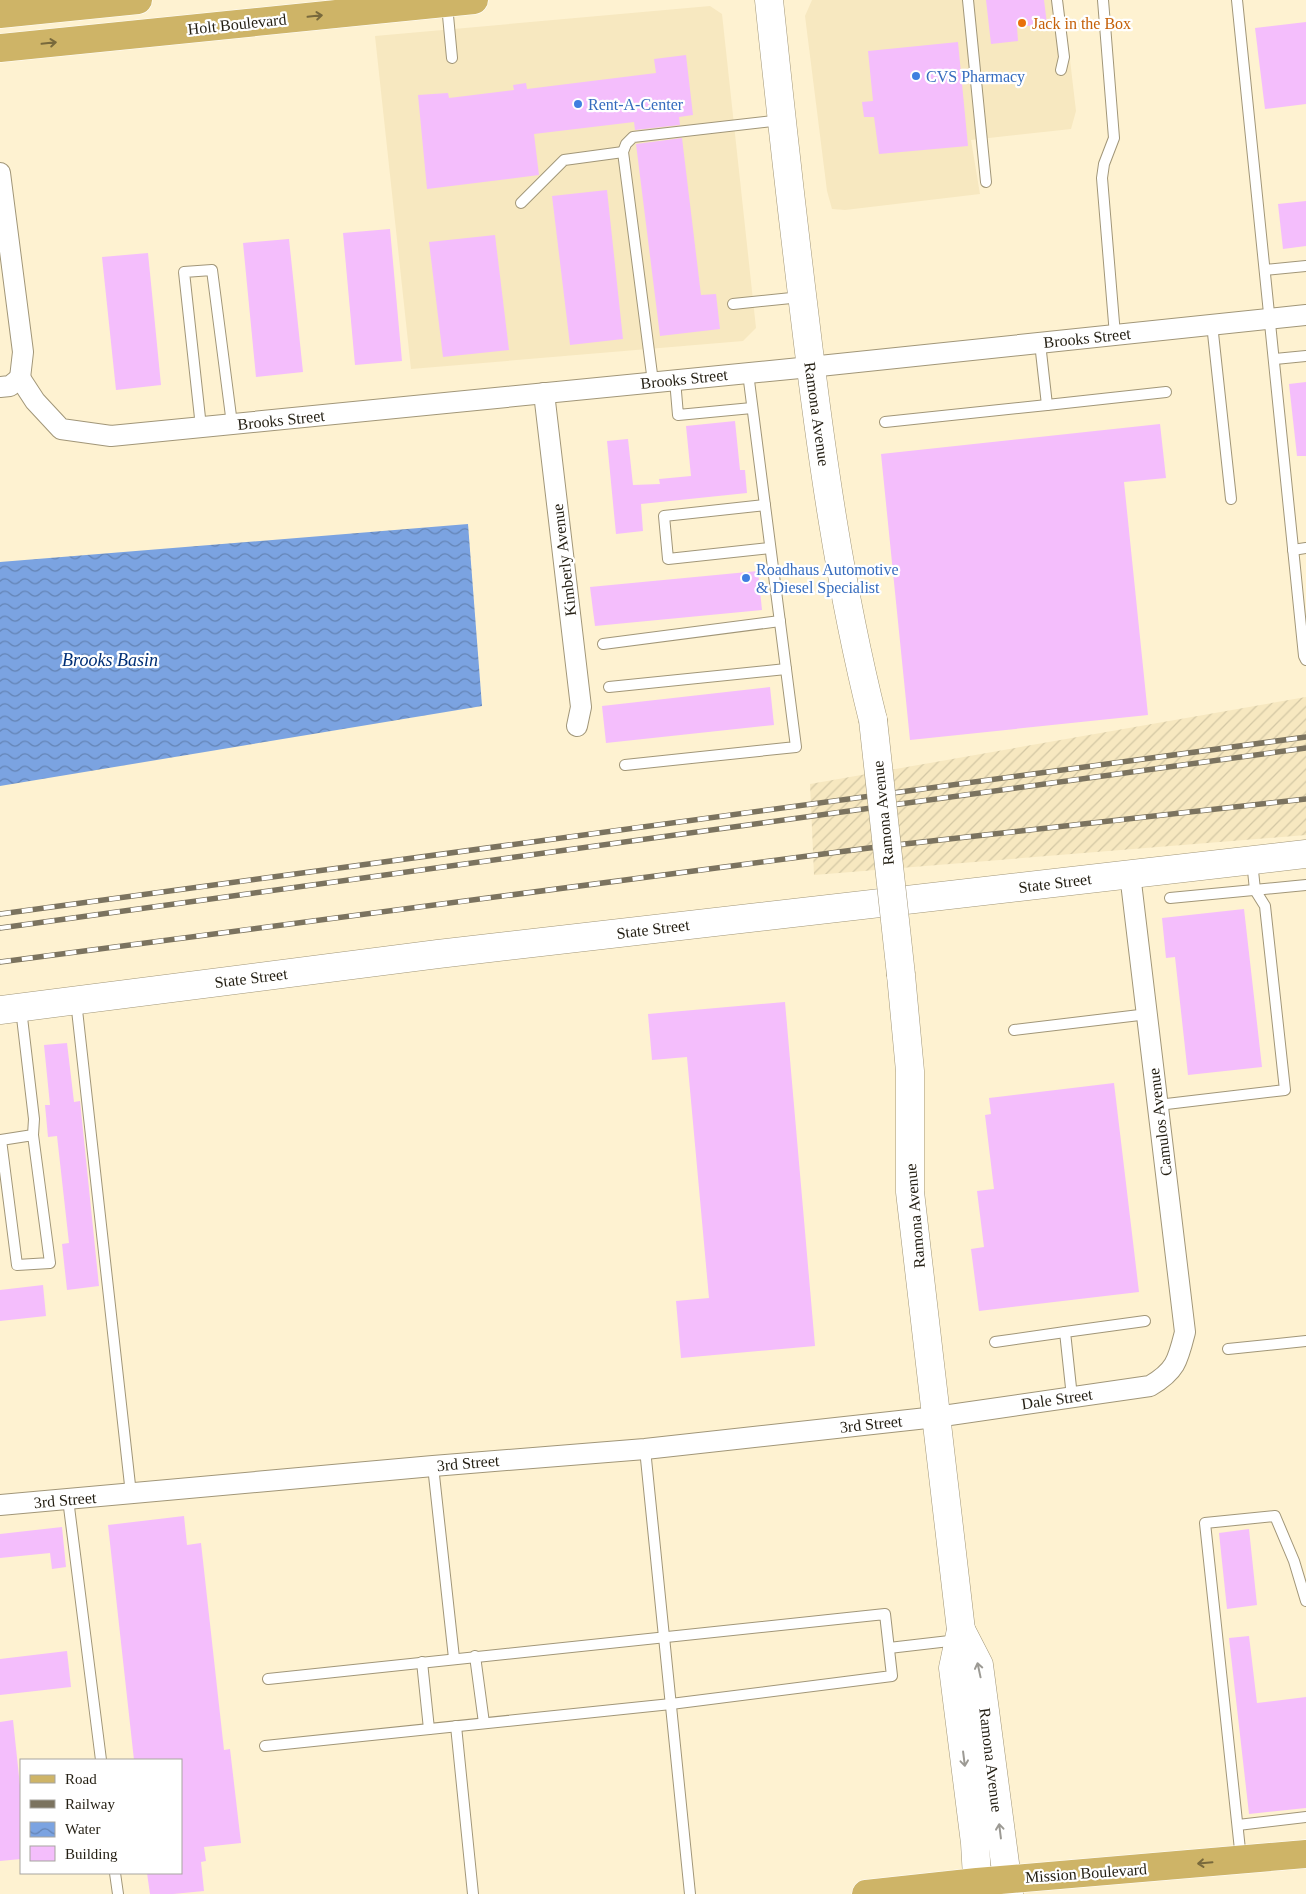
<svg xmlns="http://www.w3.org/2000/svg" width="1306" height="1894" font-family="Georgia,serif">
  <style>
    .built { fill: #f7e8c0 }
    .industrial { fill: url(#industrial-furrows) }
    .water { fill: url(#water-waves) }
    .building { fill: #f4befc }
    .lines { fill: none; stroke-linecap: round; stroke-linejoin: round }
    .lane-casing { stroke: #a19678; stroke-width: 12 }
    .street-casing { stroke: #a19678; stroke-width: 22 }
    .secondary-casing { stroke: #a19678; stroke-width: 29 }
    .primary-casing { stroke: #fff; stroke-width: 29 }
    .lane { stroke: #fff; stroke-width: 10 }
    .street { stroke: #fff; stroke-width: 20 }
    .secondary { stroke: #fff; stroke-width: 28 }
    .primary { stroke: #ceb467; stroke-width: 28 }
    .rail-casing { stroke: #7b735f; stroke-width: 5.5 }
    .rail { stroke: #fff; stroke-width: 4; stroke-dasharray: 11; stroke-linecap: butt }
    .secondary-bridge-casing { stroke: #a19678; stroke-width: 29; stroke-linecap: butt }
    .secondary-bridge { stroke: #fff; stroke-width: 28 }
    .oneway { stroke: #78693c }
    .oneway2 { stroke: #9c9a94 }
    .food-dot { fill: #e8710a; stroke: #fff; stroke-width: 2 }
    .shop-dot { fill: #3f7fe0; stroke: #fff; stroke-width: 2 }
    .labels { text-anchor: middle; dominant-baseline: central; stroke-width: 4.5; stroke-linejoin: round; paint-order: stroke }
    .food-label { font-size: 16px; fill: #c56008; stroke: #fff; text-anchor: start }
    .street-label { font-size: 16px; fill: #231e12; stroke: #fff }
    .shop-label { font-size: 16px; fill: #366cbe; stroke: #fff; text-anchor: start }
    .water-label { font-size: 18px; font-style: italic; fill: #002f76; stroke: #fff }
  </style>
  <defs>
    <pattern id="industrial-furrows" width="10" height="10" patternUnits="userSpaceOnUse" patternTransform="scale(1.25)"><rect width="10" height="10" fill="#f7e8c0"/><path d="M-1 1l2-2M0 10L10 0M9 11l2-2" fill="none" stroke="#d3c7a4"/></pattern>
    <pattern id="water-waves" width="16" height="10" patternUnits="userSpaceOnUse" patternTransform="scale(1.25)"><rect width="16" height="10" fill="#7ba3e1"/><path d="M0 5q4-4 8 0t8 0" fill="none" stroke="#6484b5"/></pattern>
  </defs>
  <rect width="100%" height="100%" fill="#fef2d1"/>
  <!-- built -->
  <g class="built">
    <polygon points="812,0 1063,0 1076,111 1071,129 971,140 980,194 845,210 832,209 827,191 805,16"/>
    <polygon points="710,6 722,14 756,328 743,341 411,369 375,36"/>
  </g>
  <!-- industrial -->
  <polygon class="industrial" points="1306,697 1306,835 814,875 810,784"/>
  <!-- water -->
  <polygon class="water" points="468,524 482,706 0,786 0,562"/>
  <!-- building -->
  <g class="building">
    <polygon points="986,0 1044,0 1047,24 1017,27 1018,41 991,44"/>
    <polygon points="1306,22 1306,104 1265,109 1255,28"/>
    <polygon points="958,42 968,146 879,154 874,117 864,117 862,102 873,101 868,51"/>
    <polygon points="686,55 693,115 679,117 680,125 635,130 634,122 534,134 539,175 427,189 418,95 448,93 449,98 514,90 513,85 526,83 527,89 656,73 654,59"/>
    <polygon points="682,138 701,295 716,294 720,329 660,336 636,144"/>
    <polygon points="607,190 623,339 570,345 552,196"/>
    <polygon points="1306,201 1306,246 1283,249 1278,204"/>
    <polygon points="390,229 402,361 355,365 343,233"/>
    <polygon points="495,235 509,350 443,357 429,242"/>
    <polygon points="289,239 303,372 256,377 243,243"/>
    <polygon points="148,253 161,385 116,390 102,257"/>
    <polygon points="1306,382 1306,456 1297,456 1289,384"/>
    <polygon points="735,421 740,470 745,470 747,493 641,504 643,531 616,534 607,441 628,439 633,485 660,484 659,479 691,476 686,426"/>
    <polygon points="1160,424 1166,478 1124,482 1148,715 910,740 881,454"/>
    <polygon points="758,571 762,610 595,626 590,587"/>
    <polygon points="770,687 774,725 606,743 602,706"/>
    <polygon points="1244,909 1262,1067 1188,1075 1175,957 1166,958 1162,918"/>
    <polygon points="785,1002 815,1346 681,1358 676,1301 709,1298 687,1057 652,1060 648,1014"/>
    <polygon points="67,1043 74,1102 80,1101 99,1286 67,1290 62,1244 69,1243 57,1136 48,1137 45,1105 50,1105 44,1045"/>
    <polygon points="1114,1083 1139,1292 979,1311 971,1249 984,1247 977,1191 994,1189 985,1115 991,1114 989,1098"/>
    <polygon points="43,1285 46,1316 0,1321 0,1290"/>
    <polygon points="184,1516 187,1545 201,1543 224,1750 230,1749 241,1843 204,1847 206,1861 201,1862 204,1891 173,1894 150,1894 147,1873 181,1873 181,1760 134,1760 108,1525"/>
    <polygon points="62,1527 66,1567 52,1569 50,1553 0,1558 0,1534"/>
    <polygon points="1249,1529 1257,1605 1227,1609 1219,1533"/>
    <polygon points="1249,1636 1257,1703 1306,1697 1306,1808 1249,1814 1229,1638"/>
    <polygon points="67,1651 71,1687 0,1695 0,1659"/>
    <polygon points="13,1720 21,1795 21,1859 0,1861 0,1722"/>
  </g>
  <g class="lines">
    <!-- lane casing -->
    <g class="lane-casing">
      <g id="lane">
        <polyline points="968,0 986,182"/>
        <polyline points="1057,0 1064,57 1061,70"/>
        <polyline points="1103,0 1114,138 1104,164 1102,178 1115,335"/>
        <polyline points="1237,0 1304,656 1306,660"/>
        <polyline points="447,5 452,58"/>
        <polyline points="521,203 564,160 623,152"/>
        <polyline points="1265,270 1306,266"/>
        <polyline points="733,304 801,297"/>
        <polyline points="1212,324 1231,499"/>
        <polyline points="1040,343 1047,405 1166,392"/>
        <polyline points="1275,359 1306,356"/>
        <polyline points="675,380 678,415 752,408"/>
        <polyline points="653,382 623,152 626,144 633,137 781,120"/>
        <polyline points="885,422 1047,405"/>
        <polyline points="201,427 184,272 212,270 232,424"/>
        <polyline points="765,505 664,516 668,559 770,548"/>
        <polyline points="1293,550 1306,548"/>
        <polyline points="603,644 780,621"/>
        <polyline points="609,687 786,669"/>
        <polyline points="625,765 796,747 748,373"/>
        <polyline points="1170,898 1306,885"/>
        <polyline points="76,1001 131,1494"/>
        <polyline points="21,1009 34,1119 33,1135 50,1263 17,1265 1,1140 33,1135"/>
        <polyline points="1014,1030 1148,1014"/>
        <polyline points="1158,1105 1285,1090 1265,906 1255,890 1252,861"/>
        <polyline points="995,1342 1065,1332"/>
        <polyline points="1228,1349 1306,1341"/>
        <polyline points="1072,1397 1065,1332 1145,1321"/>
        <polyline points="645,1449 690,1894"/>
        <polyline points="433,1466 454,1658"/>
        <polyline points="68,1499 101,1760"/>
        <polyline points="889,1648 958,1640"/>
        <polyline points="475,1656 484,1723"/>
        <polyline points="422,1662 429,1729"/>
        <polyline points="456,1726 473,1894"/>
        <polyline points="265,1746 671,1704 892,1676 885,1614 268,1679"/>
        <polyline points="1238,1825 1306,1817"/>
        <polyline points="1241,1859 1205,1523 1275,1516 1294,1561 1306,1601"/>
        <polyline points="115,1873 118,1894"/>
      </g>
    </g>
    <!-- street casing -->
    <g class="street-casing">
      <g id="street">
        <polyline points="0,173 23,352 20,378"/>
        <polyline points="20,378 35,401 61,429 111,436 810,367 1306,315"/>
        <polyline points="0,387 10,386 20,378"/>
        <polyline points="544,393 581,707 577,726"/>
        <path d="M0,1505L433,1466L645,1449L936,1417L1150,1386C1176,1371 1178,1360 1185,1332L1130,874"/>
      </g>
    </g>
    <!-- secondary casing -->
    <g class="secondary-casing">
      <g id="secondary">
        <path d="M769,0C780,106 792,213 805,319C821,453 840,588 873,720"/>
        <polyline points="901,975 910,1071 910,1192 961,1630 953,1668 975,1843 978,1894"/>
        <polyline points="0,1010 438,954 1306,854"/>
        <polyline points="961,1630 979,1665 1009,1894"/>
      </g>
    </g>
    <!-- primary casing -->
    <g class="primary-casing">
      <g id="primary">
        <polyline points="0,14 138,0"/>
        <polyline points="0,48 474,0"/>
        <polyline points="866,1894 977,1882 1306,1854"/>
      </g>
    </g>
    <!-- lane -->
    <use href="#lane" class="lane"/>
    <!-- street -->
    <use href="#street" class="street"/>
    <!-- secondary -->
    <use href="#secondary" class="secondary"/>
    <!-- primary -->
    <use href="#primary" class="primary"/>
    <!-- rail casing -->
    <g class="rail-casing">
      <g id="rail">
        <polyline points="0,914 1306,737"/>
        <polyline points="0,928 1306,748"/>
        <polyline points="0,962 869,848 1306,799"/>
      </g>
    </g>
    <!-- rail -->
    <use href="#rail" class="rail"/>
    <!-- secondary-bridge casing -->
    <g class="secondary-bridge-casing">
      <polyline id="secondary-bridge" points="873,720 901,975"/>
    </g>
    <!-- secondary-bridge -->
    <use href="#secondary-bridge" class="secondary-bridge"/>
  </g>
  <!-- one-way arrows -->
  <defs><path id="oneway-shaft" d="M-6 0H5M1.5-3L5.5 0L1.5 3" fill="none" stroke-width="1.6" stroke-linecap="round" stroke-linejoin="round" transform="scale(1.25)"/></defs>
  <g class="oneway">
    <use href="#oneway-shaft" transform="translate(315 16) rotate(-6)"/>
    <use href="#oneway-shaft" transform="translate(49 43) rotate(-6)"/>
    <use href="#oneway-shaft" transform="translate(1205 1863) rotate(175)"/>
  </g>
  <g class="oneway2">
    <use href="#oneway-shaft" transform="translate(979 1670) rotate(-102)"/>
    <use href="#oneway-shaft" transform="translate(964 1759) rotate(83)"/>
    <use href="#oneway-shaft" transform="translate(1000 1831) rotate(-97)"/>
  </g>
  <!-- markers -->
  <circle class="food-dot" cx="1022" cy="23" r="5"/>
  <g class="shop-dot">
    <circle cx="916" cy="76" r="5"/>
    <circle cx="578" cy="104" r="5"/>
    <circle cx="746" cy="578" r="5"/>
  </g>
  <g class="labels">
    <!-- food labels -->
    <g class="food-label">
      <text x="1032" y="23">Jack in the Box</text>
    </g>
    <!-- street labels -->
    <g class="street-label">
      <text transform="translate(237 24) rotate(-6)">Holt Boulevard</text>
      <text transform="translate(1087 338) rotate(-6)">Brooks Street</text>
      <text transform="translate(684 379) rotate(-6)">Brooks Street</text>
      <text transform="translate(817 414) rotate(82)">Ramona Avenue</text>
      <text transform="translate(281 420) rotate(-6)">Brooks Street</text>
      <text transform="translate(564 560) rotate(-97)">Kimberly Avenue</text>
      <text transform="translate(883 813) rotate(-96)">Ramona Avenue</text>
      <text transform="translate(1055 883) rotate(-7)">State Street</text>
      <text transform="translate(653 929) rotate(-7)">State Street</text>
      <text transform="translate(251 978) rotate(-7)">State Street</text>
      <text transform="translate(1160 1122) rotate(-97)">Camulos Avenue</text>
      <text transform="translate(915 1216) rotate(-95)">Ramona Avenue</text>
      <text transform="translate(1057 1399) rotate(-8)">Dale Street</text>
      <text transform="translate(871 1424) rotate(-6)">3rd Street</text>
      <text transform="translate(468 1463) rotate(-5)">3rd Street</text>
      <text transform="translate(65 1500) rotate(-5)">3rd Street</text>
      <text transform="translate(991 1760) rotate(83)">Ramona Avenue</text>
      <text transform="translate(1086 1873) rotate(-4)">Mission Boulevard</text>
    </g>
    <!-- shop labels -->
    <g class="shop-label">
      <text x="926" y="76">CVS Pharmacy</text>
      <text x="588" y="104">Rent-A-Center</text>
      <text x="756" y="569">Roadhaus Automotive<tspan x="756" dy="18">&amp; Diesel Specialist</tspan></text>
    </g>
    <!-- water labels -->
    <g class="water-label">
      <text x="110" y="660">Brooks Basin</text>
    </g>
  </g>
  <!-- legend -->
  <rect x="20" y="1759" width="162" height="115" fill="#ffffff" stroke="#a7a5a0"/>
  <rect x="30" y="1775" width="25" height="8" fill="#ceb467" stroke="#a7a5a0"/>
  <text x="65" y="1784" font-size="15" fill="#231e12">Road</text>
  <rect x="30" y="1800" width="25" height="8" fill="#7b735f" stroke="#a7a5a0"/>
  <text x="65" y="1809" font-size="15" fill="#231e12">Railway</text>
  <rect x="30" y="1822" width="25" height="15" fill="url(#water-waves)" stroke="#a7a5a0"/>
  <text x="65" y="1834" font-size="15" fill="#231e12">Water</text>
  <rect x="30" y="1846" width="25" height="15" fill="#f4befc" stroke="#a7a5a0"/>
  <text x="65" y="1859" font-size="15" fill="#231e12">Building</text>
</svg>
